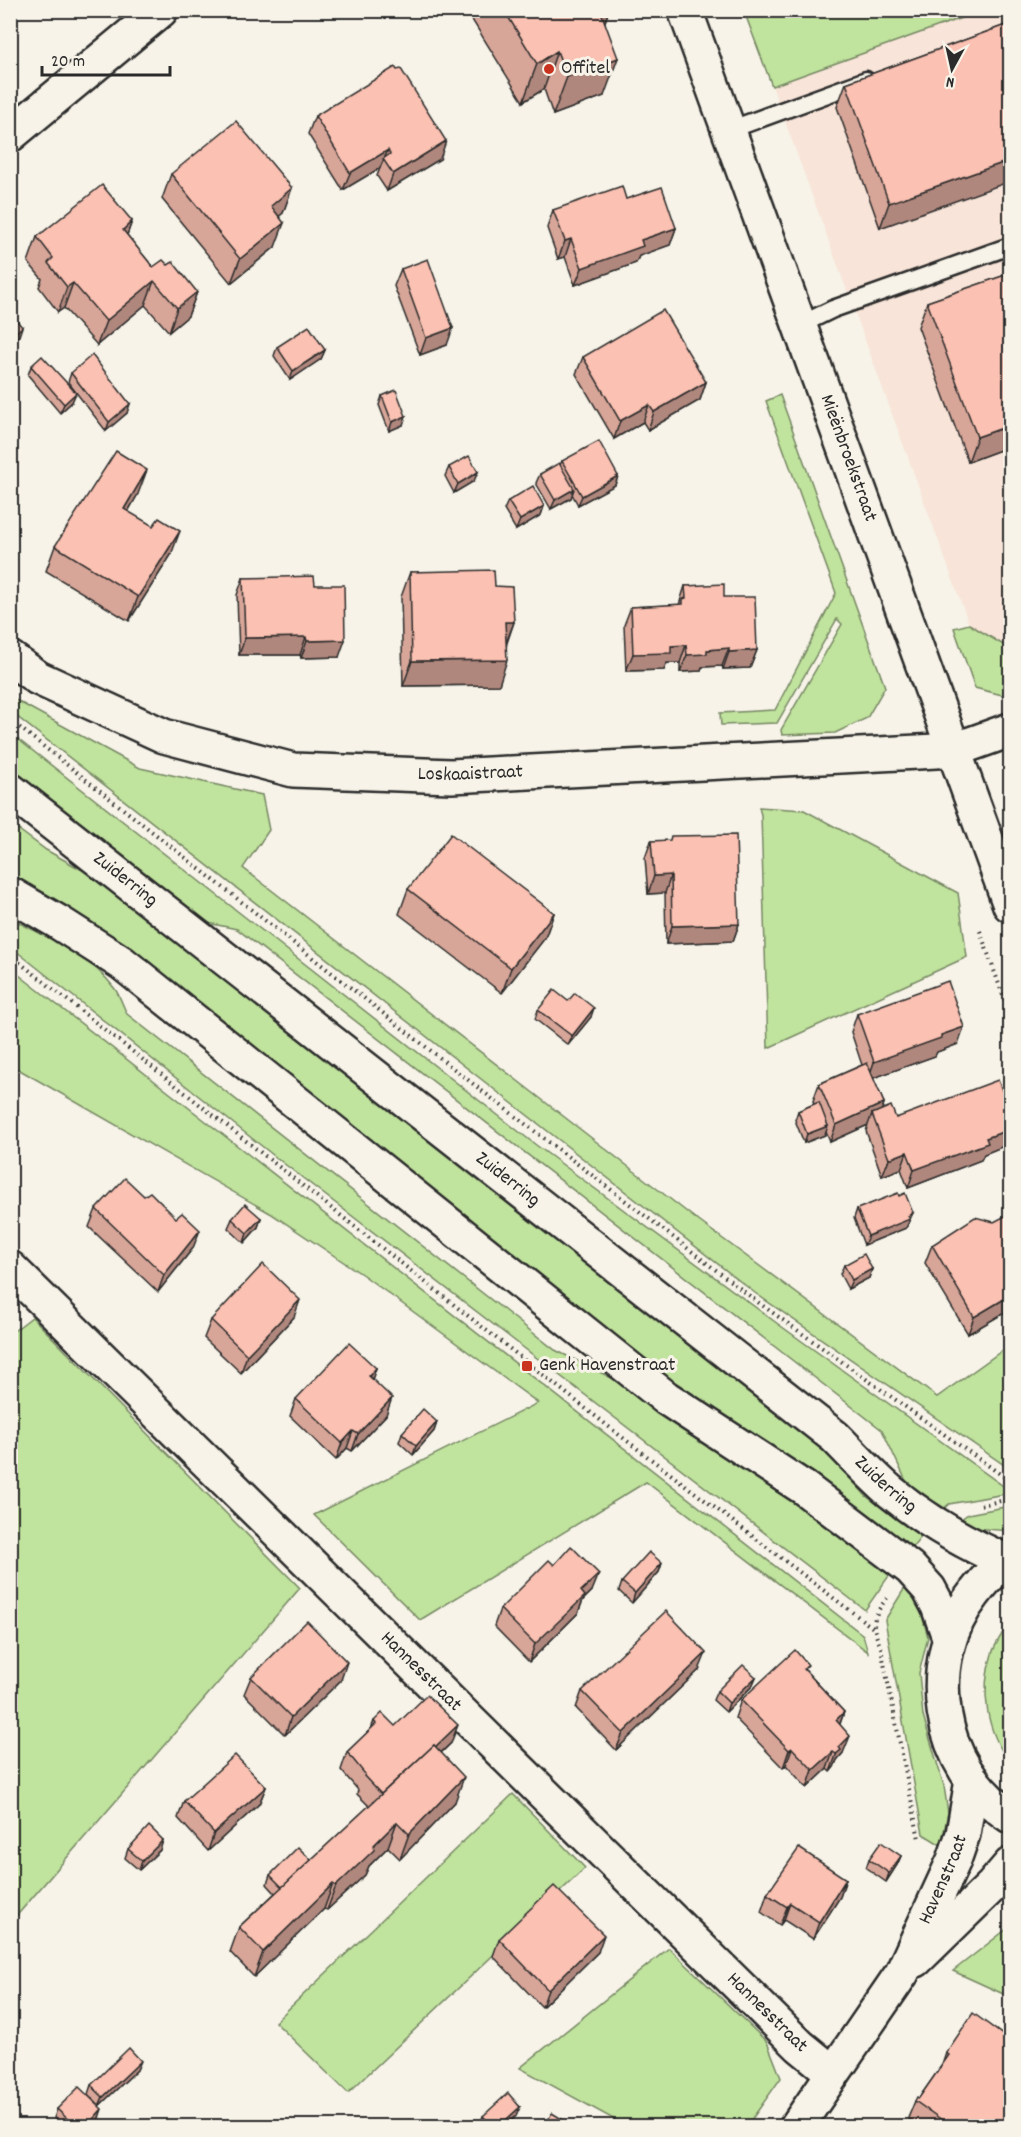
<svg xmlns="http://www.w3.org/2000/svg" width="1021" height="2137" font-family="Dekko,sans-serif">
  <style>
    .built { fill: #f8e4d8 }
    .green { fill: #c0e39d; stroke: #768764; stroke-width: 1.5 }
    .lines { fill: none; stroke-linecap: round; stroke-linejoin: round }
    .lane-casing { stroke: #2b2b2b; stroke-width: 21 }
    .street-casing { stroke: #2b2b2b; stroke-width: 38 }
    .secondary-casing { stroke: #2b2b2b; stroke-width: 38 }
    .path { stroke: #2b2b2b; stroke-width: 4; stroke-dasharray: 1.5 4.5; stroke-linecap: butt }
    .lane { stroke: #f7f3e8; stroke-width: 16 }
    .street { stroke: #f7f3e8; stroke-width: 33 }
    .secondary { stroke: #f7f3e8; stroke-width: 33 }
    .wall { fill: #d8a699; stroke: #2b2b2b; stroke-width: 1.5 }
    .shaded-wall { fill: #b0877d; stroke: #2b2b2b; stroke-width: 1.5 }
    .building { fill: #fbc1b2; stroke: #2b2b2b; stroke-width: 1.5 }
    .poi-dot { fill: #c8321e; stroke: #f7f3e8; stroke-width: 2 }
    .labels { text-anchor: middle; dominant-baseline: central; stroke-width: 6; stroke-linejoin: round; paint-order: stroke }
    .poi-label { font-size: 20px; fill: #2b2b2b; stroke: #f7f3e8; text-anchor: start }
    .street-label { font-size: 20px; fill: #2b2b2b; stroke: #f7f3e8 }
  </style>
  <rect width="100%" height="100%" fill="#f7f3e8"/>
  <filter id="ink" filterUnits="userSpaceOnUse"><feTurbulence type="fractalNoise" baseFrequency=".0167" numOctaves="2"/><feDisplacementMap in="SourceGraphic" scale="12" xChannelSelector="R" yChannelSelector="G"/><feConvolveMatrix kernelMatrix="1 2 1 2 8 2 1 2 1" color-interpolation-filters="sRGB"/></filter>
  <g filter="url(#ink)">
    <!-- built -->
    <polygon class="built" points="981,11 1010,11 1010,649 969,624 772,86"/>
    <!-- green -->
    <g class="green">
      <polygon points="744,11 744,10 981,11 772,86"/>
      <polygon points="780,395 885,687 867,718 835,733 782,735 781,730 842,624 837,619 777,723 721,725 720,713 775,710 836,593 766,401"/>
      <polygon points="969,624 1010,649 1010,697 975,688 954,628"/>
      <polygon points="10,697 140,768 262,795 269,830 243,868 696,1219 937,1397 1010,1345 1010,1469 755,1293 11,712"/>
      <polygon points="10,733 536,1145 778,1324 1010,1491 1010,1493 949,1504 941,1511 907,1483 882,1430 237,929 198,921 11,775"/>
      <polygon points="759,807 804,810 958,893 967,957 768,1048 761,815"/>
      <polygon points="11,824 46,850 95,877 823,1448 866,1496 921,1537 910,1551 800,1466 730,1426 11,885"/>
      <path d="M10,918C46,937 91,955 115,989C120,996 123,1006 127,1014L555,1350L630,1387L808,1508L891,1573L865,1610L278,1159L11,947Z"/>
      <polygon points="10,968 863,1635 868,1652 646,1482 420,1620 314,1515 538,1403 363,1275 270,1213 11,1065"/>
      <polygon points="32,1317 300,1588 13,1920 10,1916 10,1334"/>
      <polygon points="1010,1506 1010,1531 973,1528 960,1520 968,1514"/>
      <polygon points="906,1586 921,1612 928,1637 919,1673 923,1716 944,1786 948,1813 941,1845 923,1834 885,1620"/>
      <path d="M1010,1621V1762C986,1732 980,1690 992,1654C995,1643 1004,1632 1010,1621Z"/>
      <polygon points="513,1794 585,1868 348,2093 275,2022"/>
      <polygon points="1010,1924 1010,1997 953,1971 1008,1928"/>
      <polygon points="669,1948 767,2042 781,2078 747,2126 626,2126 520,2068"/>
    </g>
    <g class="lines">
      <!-- lane casing -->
      <g class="lane-casing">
        <g id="lane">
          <polyline points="729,130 866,80"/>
          <polyline points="800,325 833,309 1010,246"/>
        </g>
      </g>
      <!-- street casing -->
      <g class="street-casing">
        <g id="street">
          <path id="s1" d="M685,10L1010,905"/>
          <polyline points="10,135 161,10"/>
          <path id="s2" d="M10,658L38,678L164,736L293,770L451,776L918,752L954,750L1010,730"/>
          <path id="s3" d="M10,1268L800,2046L833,2073"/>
        </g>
      </g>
      <!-- secondary casing -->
      <g class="secondary-casing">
        <g id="secondary">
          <path id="s4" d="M10,790L835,1437C853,1455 871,1475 891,1492C926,1521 965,1543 1006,1561"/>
          <polyline points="10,894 58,922 122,963 666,1398 804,1488 910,1568 929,1589 938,1606 949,1637"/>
          <path d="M1010,1559C996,1567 984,1581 974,1594C920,1662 937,1769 1010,1816"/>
          <polyline points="916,1960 993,1885 1010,1865"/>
          <path id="s5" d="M797,2126L902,1973L954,1860L963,1834L972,1780"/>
        </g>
      </g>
      <!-- path -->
      <g class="path">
        <polyline points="10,720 477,1087 759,1303 1010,1481"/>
        <polyline points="980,931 1010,1015"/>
        <polyline points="10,955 618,1434 873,1628"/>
        <polyline points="981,1505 1010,1499"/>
        <path d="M887,1598C871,1619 871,1624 881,1648L919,1839"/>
      </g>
      <!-- lane -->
      <use href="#lane" class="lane"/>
      <!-- street -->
      <use href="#street" class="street"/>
      <!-- secondary -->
      <use href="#secondary" class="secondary"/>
    </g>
    <!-- wall -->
    <g class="wall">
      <polygon points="466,10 609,10 605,22 604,96 553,115 544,89 523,102"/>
      <polygon points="1011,23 880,228 837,107 846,83"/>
      <polygon points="315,116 440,159 387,191 377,176 380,168 343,190 308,134"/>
      <polygon points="171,174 292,188 283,213 279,216 275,247 231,283 162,199"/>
      <polygon points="626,199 676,228 670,245 639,256 636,263 575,285 565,257 558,259 547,228 553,210"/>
      <polygon points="132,221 127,235 153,267 168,265 197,292 188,316 169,332 145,305 97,345 64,308 58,312 39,287 42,279 28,262 37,237"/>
      <polygon points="401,269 447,345 420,355 394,286"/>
      <polygon points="1011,273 1011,446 968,462 918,327 927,302"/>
      <polygon points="277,347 325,350 321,359 290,380 274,356"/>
      <polygon points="583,357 706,382 700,400 648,430 643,422 614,439 576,374"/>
      <polygon points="31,366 72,402 60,413 28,375"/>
      <polygon points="71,373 127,413 106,431 68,382"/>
      <polygon points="382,396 403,425 389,431 379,405"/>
      <polygon points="562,461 618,476 615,485 578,505 572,494 571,498 551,509 536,483 540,474 560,465"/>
      <polygon points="449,467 474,481 454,493 445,476"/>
      <polygon points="138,494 128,512 171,555 129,621 46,571 55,546"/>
      <polygon points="508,501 544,506 541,515 516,530 504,510"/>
      <polygon points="410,572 495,586 514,622 507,643 499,685 403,686 401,597"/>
      <polygon points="243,578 315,585 339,657 301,658 300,655 239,655 237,595"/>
      <polygon points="685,586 724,597 757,650 750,668 723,669 722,666 702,667 701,671 680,672 680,663 667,663 664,670 626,671 624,625 631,607 679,605"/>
      <polygon points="651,841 739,924 733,941 666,944 665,893 648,894 645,858"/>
      <polygon points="408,889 554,913 545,938 502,993 399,914"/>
      <polygon points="568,1001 591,1017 568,1045 535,1019 538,1010"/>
      <polygon points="857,1014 958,1044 937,1052 935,1056 873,1078 884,1103 882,1110 896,1118 1011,1113 1011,1141 1009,1144 984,1154 981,1160 908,1188 901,1169 882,1176 866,1131 868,1125 830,1142 826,1132 825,1135 804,1143 795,1120 798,1111 814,1104 813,1101 819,1084 862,1065 851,1032"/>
      <polygon points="144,1196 193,1248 158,1292 89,1227 96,1209"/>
      <polygon points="857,1209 909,1222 908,1223 906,1228 864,1245 854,1218"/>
      <polygon points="261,1218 258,1227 244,1243 228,1228 232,1219"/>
      <polygon points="932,1245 1011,1309 968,1334 925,1263"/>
      <polygon points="844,1265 872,1269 869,1278 848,1289 840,1274"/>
      <polygon points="294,1317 241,1373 204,1338 211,1320"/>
      <polygon points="376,1368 372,1379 386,1415 352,1451 347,1448 336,1460 290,1416 296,1399"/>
      <polygon points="437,1422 434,1431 413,1455 399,1442 402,1433"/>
      <polygon points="662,1563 659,1572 632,1603 619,1591 622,1582"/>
      <polygon points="554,1565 592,1591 583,1600 578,1613 529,1662 494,1626 500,1609"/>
      <polygon points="699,1670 616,1750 576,1708 582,1691"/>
      <polygon points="806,1671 844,1712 840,1724 843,1753 837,1760 834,1767 830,1772 827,1769 807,1788 786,1765 783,1768 735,1718 741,1700"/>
      <polygon points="251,1677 341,1680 285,1735 244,1694"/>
      <polygon points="756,1677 752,1686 726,1712 713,1700 717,1691"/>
      <polygon points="374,1721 395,1726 451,1743 441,1753 455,1802 400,1859 388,1847 369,1866 365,1875 327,1910 324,1909 254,1977 230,1952 239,1927 275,1893 267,1884 270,1875 311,1860 369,1806 357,1794 358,1790 341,1770 347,1752 371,1729"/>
      <polygon points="266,1787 259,1804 208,1851 178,1818 184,1801"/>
      <polygon points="163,1840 160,1850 139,1870 125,1858 128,1849"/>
      <polygon points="901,1856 897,1865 886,1882 866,1868 869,1859"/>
      <polygon points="846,1879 840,1897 813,1939 784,1920 780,1925 761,1912 767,1894"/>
      <polygon points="499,1939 598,1952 542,2007 493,1956"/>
      <polygon points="1011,2041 1011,2122 1008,2127 920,2127 908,2118 915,2101 919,2098 942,2065 946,2053"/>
      <polygon points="137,2070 99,2106 88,2094 91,2085"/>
      <polygon points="520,2107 516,2116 505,2127 481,2127 480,2125 483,2116"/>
      <polygon points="57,2109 99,2118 91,2127 63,2127 54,2118"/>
    </g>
    <!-- shaded-wall -->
    <g class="shaded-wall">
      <polygon points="604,10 609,10 596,47 601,12"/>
      <polygon points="557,51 544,89 523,102 537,64"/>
      <polygon points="618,58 604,96 553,115 567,77"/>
      <polygon points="446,141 440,159 387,191 393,174"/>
      <polygon points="388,150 380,168 343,190 350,173"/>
      <polygon points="1011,160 1011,181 880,228 889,203"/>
      <polygon points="292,188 283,213 262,231 271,206"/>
      <polygon points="132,221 123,246 123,230"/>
      <polygon points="284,223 275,247 231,283 240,259"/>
      <polygon points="676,228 670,245 639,256 636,263 575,285 582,268 641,240"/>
      <polygon points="571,239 565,257 558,259 565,241"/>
      <polygon points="154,281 145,305 97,345 106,321"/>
      <polygon points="73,283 64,308 58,312 67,287"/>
      <polygon points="197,292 188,316 169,332 177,308"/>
      <polygon points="22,327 19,336 10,343 10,337"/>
      <polygon points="453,328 447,345 420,355 426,338"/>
      <polygon points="325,350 321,359 290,380 293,371"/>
      <polygon points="706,382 700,400 648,430 654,412"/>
      <polygon points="76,393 72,402 60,413 64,404"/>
      <polygon points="130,404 127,413 106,431 109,422"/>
      <polygon points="649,405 643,422 614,439 620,421"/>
      <polygon points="406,416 403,425 389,431 392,422"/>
      <polygon points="1011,425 1011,446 968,462 977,437"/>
      <polygon points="147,470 138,494 115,534 124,509"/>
      <polygon points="478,472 474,481 454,493 458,484"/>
      <polygon points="618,476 615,485 578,505 582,496"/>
      <polygon points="574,489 571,498 551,509 555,500"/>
      <polygon points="544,506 541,515 516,530 520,520"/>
      <polygon points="180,531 171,555 129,621 138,597"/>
      <polygon points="505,622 514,622 505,646"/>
      <polygon points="306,637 300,655 239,655 245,638"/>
      <polygon points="345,640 339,657 301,658 307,641"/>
      <polygon points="686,645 680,663 667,663 664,670 626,671 633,654 671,646"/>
      <polygon points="729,648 722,666 702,667 701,671 680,672 687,655 707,650"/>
      <polygon points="757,650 750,668 723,669 729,652"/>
      <polygon points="507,660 499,685 403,686 412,661"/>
      <polygon points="671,875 665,893 648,894 654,876"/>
      <polygon points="554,913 545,938 502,993 511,968"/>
      <polygon points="739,924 733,941 666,944 672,926"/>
      <polygon points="594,1008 591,1017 568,1045 572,1036"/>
      <polygon points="964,1027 958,1044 937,1052 935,1056 868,1080 874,1062 941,1035"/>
      <polygon points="884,1103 878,1121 872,1114 868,1125 830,1142 836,1125"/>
      <polygon points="828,1126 825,1135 804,1143 807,1134"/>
      <polygon points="1011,1129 1011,1141 1009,1144 984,1154 981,1160 908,1188 914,1170 986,1138"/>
      <polygon points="907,1152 901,1169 882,1176 889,1159"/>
      <polygon points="913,1213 906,1228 864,1245 868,1236"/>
      <polygon points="261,1218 258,1227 244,1243 247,1233"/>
      <polygon points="200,1230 193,1248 158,1292 164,1275"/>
      <polygon points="872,1269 869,1278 848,1289 852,1280"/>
      <polygon points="1011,1295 1011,1309 968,1334 974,1317"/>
      <polygon points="300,1300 294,1317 241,1373 247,1355"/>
      <polygon points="376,1368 370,1386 369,1376"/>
      <polygon points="392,1398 386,1415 352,1451 358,1434"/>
      <polygon points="437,1422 434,1431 413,1455 416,1446"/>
      <polygon points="353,1431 347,1448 336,1460 342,1443"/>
      <polygon points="662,1563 659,1572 632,1603 635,1593"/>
      <polygon points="599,1574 592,1591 583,1600 578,1613 529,1662 535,1644 581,1591"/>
      <polygon points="706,1653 699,1670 616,1750 623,1733"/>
      <polygon points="347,1662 341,1680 285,1735 291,1717"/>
      <polygon points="756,1677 752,1686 726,1712 729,1703"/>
      <polygon points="844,1712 838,1729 836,1720"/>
      <polygon points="458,1725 451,1743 377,1814 383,1796"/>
      <polygon points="850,1736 843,1753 837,1760 834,1767 830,1772 839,1747"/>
      <polygon points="792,1748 786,1765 783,1768 789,1750"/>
      <polygon points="833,1752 827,1769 807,1788 813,1770"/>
      <polygon points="464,1777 455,1802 400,1859 409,1834"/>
      <polygon points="266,1787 259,1804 208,1851 214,1833"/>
      <polygon points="397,1822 388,1847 369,1866 365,1875 327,1910 336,1886 373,1846"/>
      <polygon points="163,1840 160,1850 139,1870 142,1861"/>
      <polygon points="901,1856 897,1865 886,1882 889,1873"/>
      <polygon points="846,1879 840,1897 813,1939 819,1922"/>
      <polygon points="333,1884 324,1909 254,1977 263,1952"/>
      <polygon points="790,1903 784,1920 780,1925 787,1907"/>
      <polygon points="604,1935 598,1952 542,2007 548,1990"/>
      <polygon points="141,2061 137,2070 99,2106 103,2097"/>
      <polygon points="520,2107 516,2116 505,2127 498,2127"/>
      <polygon points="102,2109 99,2118 91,2127 86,2127"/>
      <polygon points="1011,2115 1011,2122 1008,2127 1002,2127"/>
    </g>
    <!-- building -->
    <g class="building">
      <polygon points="504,10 604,10 601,12 618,58 567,77 557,51 537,64"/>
      <polygon points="1011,23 1011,160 889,203 846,83"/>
      <polygon points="395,67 397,70 401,69 446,141 393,174 383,159 390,154 388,150 350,173 315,116"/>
      <polygon points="236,121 292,188 271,206 284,223 240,259 171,174"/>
      <polygon points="102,185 132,221 123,230 153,267 163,260 168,265 173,262 197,292 177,308 154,281 106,321 73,283 67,287 48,263 53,258 37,237"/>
      <polygon points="622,186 626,199 662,187 676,228 641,240 643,246 582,268 571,239 565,241 553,210"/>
      <polygon points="428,259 453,328 426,338 401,269"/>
      <polygon points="1011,273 1011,425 977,437 927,302"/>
      <polygon points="663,310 706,382 654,412 649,405 620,421 583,357"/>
      <polygon points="10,312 22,327 10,337"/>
      <polygon points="309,326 325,350 293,371 277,347"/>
      <polygon points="92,355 130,404 109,422 71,373"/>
      <polygon points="42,356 76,393 64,404 31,366"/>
      <polygon points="10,367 14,371 10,374"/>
      <polygon points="396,390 406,416 392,422 382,396"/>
      <polygon points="599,441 618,476 582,496 562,461"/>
      <polygon points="116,451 147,470 124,509 153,526 159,518 180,531 138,597 55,546"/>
      <polygon points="469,456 478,472 458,484 449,467"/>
      <polygon points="559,463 574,489 555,500 540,474"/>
      <polygon points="533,486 544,506 520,520 508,501"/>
      <polygon points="494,570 495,586 512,587 514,622 505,622 507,660 412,661 410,572"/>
      <polygon points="314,576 315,585 344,585 345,640 307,641 306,637 245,638 243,578"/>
      <polygon points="724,584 724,597 755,597 757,650 729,652 729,648 707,650 707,654 687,655 686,645 671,646 671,653 633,654 631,607 683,604 683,599 686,598 685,586"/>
      <polygon points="451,834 554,913 511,968 408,889"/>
      <polygon points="736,835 739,924 672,926 671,875 654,876 651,841 670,840 671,836"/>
      <polygon points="948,981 964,1027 941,1035 941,1038 874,1062 857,1014"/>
      <polygon points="554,990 568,1001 575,993 594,1008 572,1036 538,1010"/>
      <polygon points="867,1063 884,1103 836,1125 819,1084"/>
      <polygon points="998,1080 1011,1113 1011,1129 986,1138 988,1143 914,1170 907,1152 889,1159 872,1114 891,1106 896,1118"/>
      <polygon points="819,1102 828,1126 807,1134 798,1111"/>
      <polygon points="125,1178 144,1196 150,1192 176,1218 182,1213 200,1230 164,1275 96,1209"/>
      <polygon points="898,1193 899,1196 905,1193 913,1213 908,1216 910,1219 868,1236 857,1209"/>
      <polygon points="245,1204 261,1218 247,1233 232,1219"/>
      <polygon points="1011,1213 1011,1295 974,1317 932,1245 975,1217 994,1222"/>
      <polygon points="864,1254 872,1269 852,1280 844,1265"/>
      <polygon points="263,1264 300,1300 247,1355 211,1320"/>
      <polygon points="349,1343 376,1368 369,1376 392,1398 358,1434 353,1431 342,1443 296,1399"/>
      <polygon points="423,1409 437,1422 416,1446 402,1433"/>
      <polygon points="571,1546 599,1574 581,1591 585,1596 535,1644 500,1609 549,1560 554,1565"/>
      <polygon points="649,1552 662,1563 635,1593 622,1582"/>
      <polygon points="666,1611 706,1653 623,1733 582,1691"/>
      <polygon points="307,1621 347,1662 291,1717 251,1677"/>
      <polygon points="795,1650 808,1665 804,1669 844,1712 836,1720 850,1736 839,1747 841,1750 836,1754 833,1752 813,1770 792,1748 789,1750 741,1700"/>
      <polygon points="743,1665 756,1677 729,1703 717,1691"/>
      <polygon points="427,1695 458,1725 435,1747 434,1745 381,1794 364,1776 365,1774 347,1752 376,1724 374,1721 382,1713 395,1726"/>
      <polygon points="434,1745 464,1777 409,1834 397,1822 373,1846 374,1850 336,1886 333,1884 263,1952 239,1927"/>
      <polygon points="235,1755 266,1787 214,1833 184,1801"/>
      <polygon points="149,1826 163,1840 142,1861 128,1849"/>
      <polygon points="881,1842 901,1856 889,1873 869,1859"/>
      <polygon points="298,1847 311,1860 282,1887 270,1875"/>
      <polygon points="799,1848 846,1879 819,1922 790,1903 787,1907 767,1894"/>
      <polygon points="554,1886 604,1935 548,1990 499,1939"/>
      <polygon points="973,2013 1011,2041 1011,2115 1002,2127 952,2127 915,2101 917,2097 919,2098 949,2055 946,2053"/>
      <polygon points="129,2048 141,2061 103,2097 91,2085"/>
      <polygon points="79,2087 102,2109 86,2127 76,2127 57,2109"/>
      <polygon points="508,2093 520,2107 498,2127 493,2127 483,2116"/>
      <polygon points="552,2113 575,2127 544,2127"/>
    </g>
  </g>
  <!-- markers -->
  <g class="poi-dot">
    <circle cx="549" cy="69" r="6"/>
    <rect x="521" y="1360" width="12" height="12" rx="3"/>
  </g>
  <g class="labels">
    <!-- poi labels -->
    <g class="poi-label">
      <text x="561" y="69">Offitel</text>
      <text x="539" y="1366">Genk Havenstraat</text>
    </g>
    <!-- street labels -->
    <g class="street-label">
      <text stroke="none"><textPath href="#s1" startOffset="477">Mieënbroekstraat</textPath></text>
      <text stroke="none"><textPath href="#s2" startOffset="484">Loskaaistraat</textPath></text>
      <text stroke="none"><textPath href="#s4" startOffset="146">Zuiderring</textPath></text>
      <text stroke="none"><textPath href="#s4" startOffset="632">Zuiderring</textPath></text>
      <text stroke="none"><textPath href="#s4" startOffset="1118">Zuiderring</textPath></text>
      <text stroke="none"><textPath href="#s3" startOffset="576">Hannesstraat</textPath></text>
      <text stroke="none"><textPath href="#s5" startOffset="288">Havenstraat</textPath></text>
      <text stroke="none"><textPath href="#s3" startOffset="1062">Hannesstraat</textPath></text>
    </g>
  </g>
  <!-- margin -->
  <rect width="1021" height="2137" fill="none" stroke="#f7f3e8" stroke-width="36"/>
  <rect x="18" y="18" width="985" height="2101" fill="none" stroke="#2b2b2b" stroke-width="2" filter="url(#ink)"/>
  <!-- north arrow -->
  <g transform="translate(952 69) rotate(188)" stroke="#f7f3e8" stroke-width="4.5" paint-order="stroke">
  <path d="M0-4.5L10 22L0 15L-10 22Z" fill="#2b2b2b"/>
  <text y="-9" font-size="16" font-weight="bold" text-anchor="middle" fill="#2b2b2b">N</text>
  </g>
  <!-- scale -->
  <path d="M42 66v9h128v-9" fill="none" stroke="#2b2b2b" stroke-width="3"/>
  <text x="51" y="66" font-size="18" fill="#2b2b2b" stroke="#f7f3e8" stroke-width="4.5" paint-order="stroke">20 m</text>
</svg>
